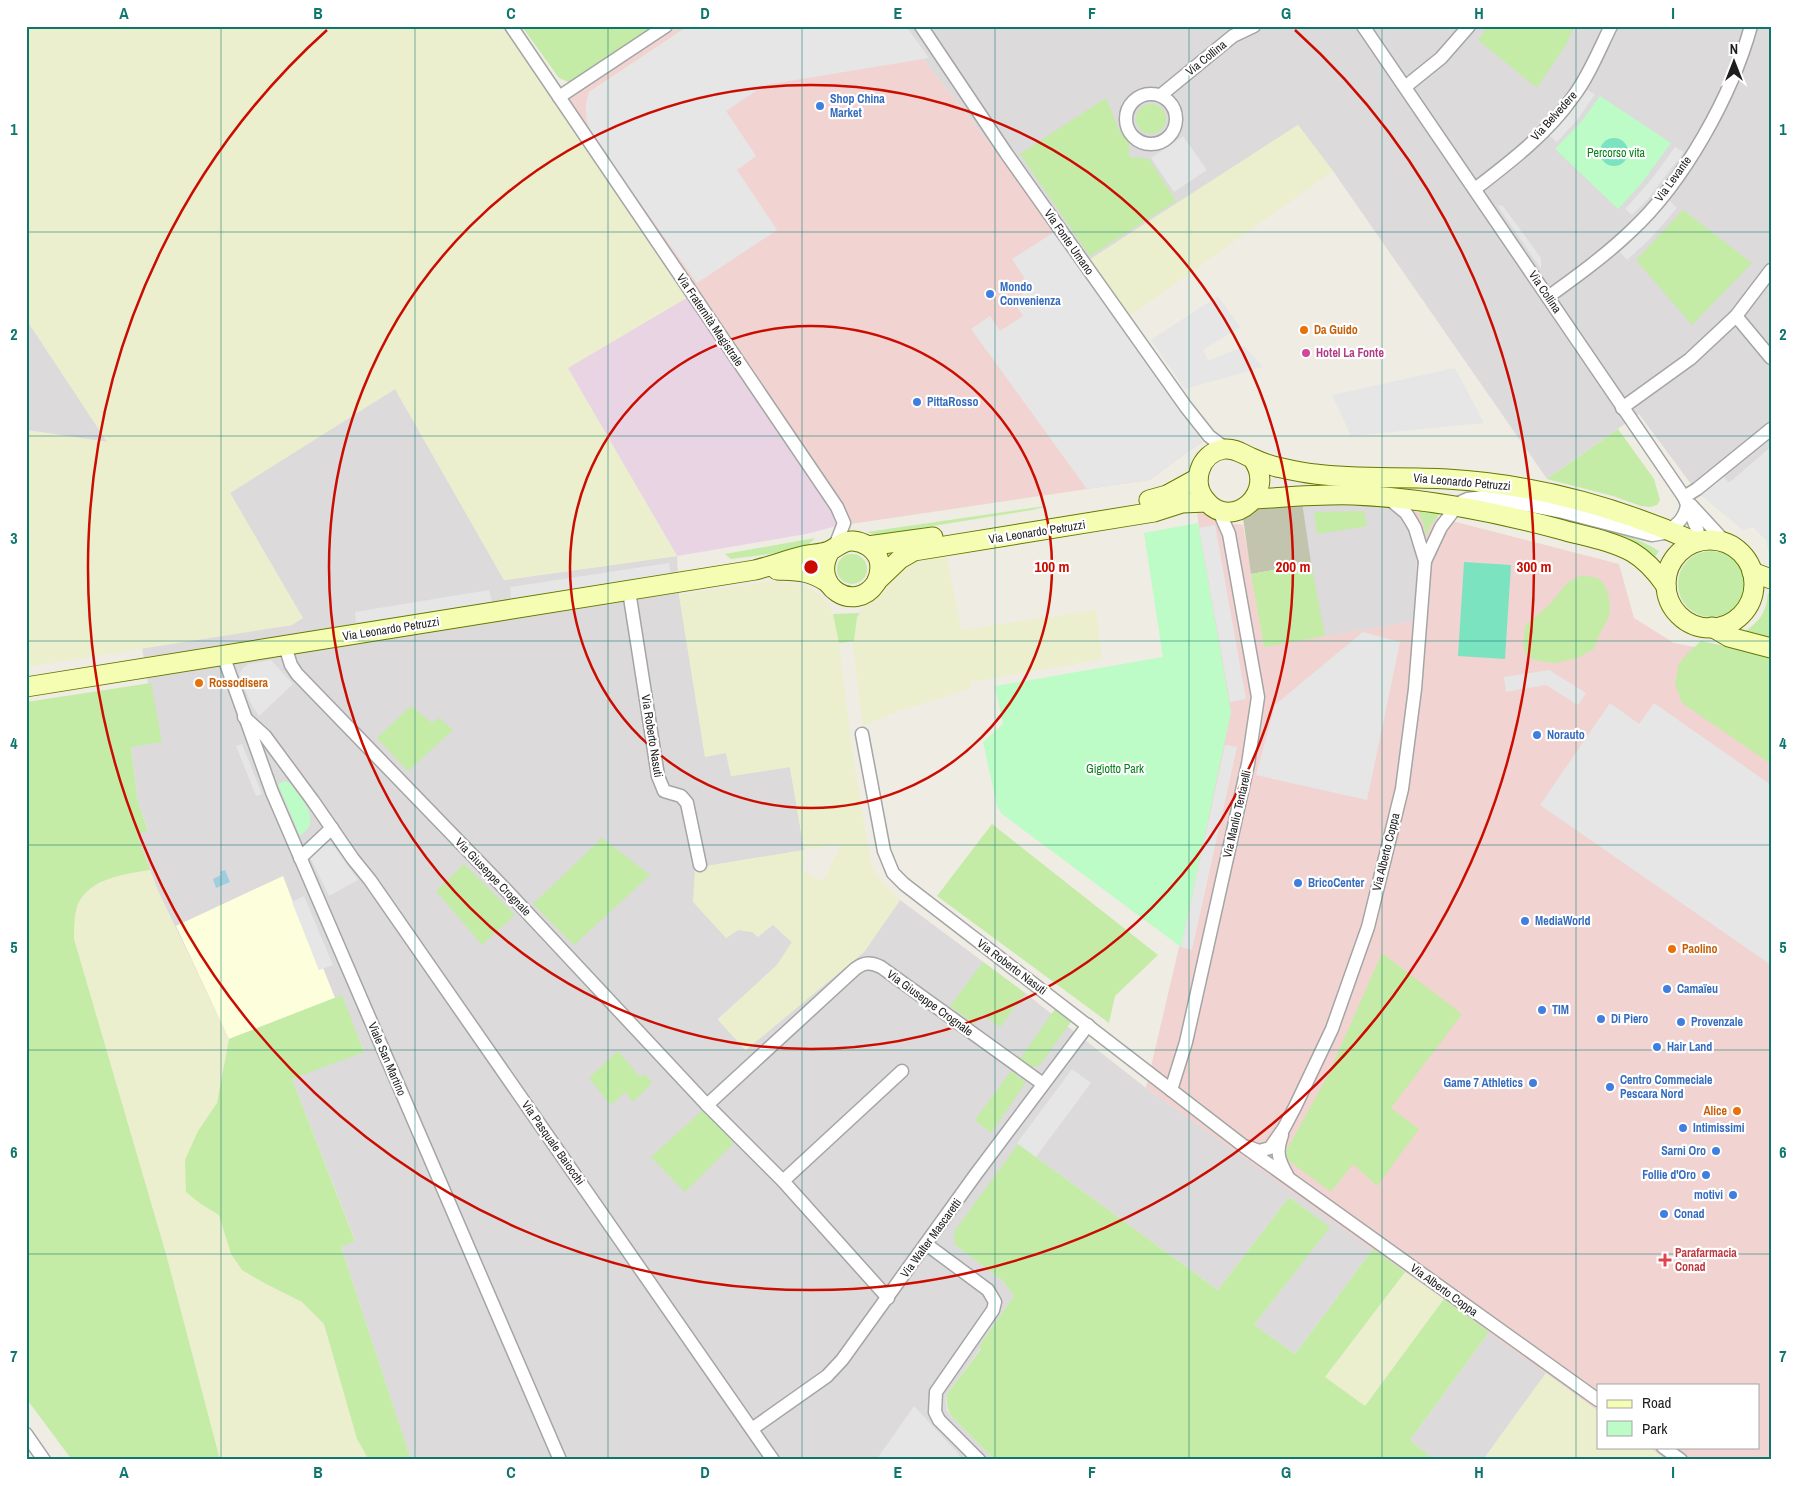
<svg xmlns="http://www.w3.org/2000/svg" width="1797" height="1486" font-family="'Archivo Narrow',sans-serif">
  <style>
    .residential { fill: #dcdada }
    .commercial { fill: #f1d4d1 }
    .industrial { fill: #e9d4e4 }
    .education { fill: #fdffdc }
    .construction { fill: #c3c4ae }
    .farmland { fill: #ebefcd; fill-rule: evenodd }
    .grass { fill: #c4eca6 }
    .park { fill: #bdfcc6 }
    .pitch { fill: #7ce3c1 }
    .parking { fill: #e6e6e6 }
    .water { fill: #a1cedf }
    .lines { fill: none; stroke-linecap: round; stroke-linejoin: round }
    .minor-casing { stroke: #a5a5a5; stroke-width: 15 }
    .tertiary-casing { stroke: #a5a5a5; stroke-width: 19 }
    .secondary-casing { stroke: #657900; stroke-width: 21 }
    .minor { stroke: #fff; stroke-width: 12 }
    .tertiary { stroke: #fff; stroke-width: 16 }
    .secondary { stroke: #f5fdb3; stroke-width: 19 }
    .grid { fill: none; stroke: #0f766e; stroke-width: 1; stroke-opacity: 0.55 }
    .ring { fill: none; stroke: #cb0c00; stroke-width: 2.5 }
    .shop-dot { fill: #3f7fe0; stroke: #fff; stroke-width: 2 }
    .food-dot { fill: #e8710a; stroke: #fff; stroke-width: 2 }
    .hotel-dot { fill: #d1479c; stroke: #fff; stroke-width: 2 }
    .health-dot { fill: #e0444e; stroke: #fff; stroke-width: 2 }
    .labels { text-anchor: middle; dominant-baseline: central; stroke-width: 4.5; stroke-linejoin: round; paint-order: stroke }
    .street-label { font-size: 12px; fill: #1e1e1e; stroke: #fff }
    .shop-label { font-size: 12px; font-weight: bold; fill: #366cbe; stroke: #fff; text-anchor: start }
    .park-label { font-size: 12px; fill: #068117; stroke: #fff }
    .food-label { font-size: 12px; font-weight: bold; fill: #c56008; stroke: #fff; text-anchor: start }
    .hotel-label { font-size: 12px; font-weight: bold; fill: #b23c85; stroke: #fff; text-anchor: start }
    .health-label { font-size: 12px; font-weight: bold; fill: #be3a42; stroke: #fff; text-anchor: start }
    .centre { fill: #cb0c00; stroke: #fff; stroke-width: 2.5 }
    .ring-label { font-size: 15px; text-anchor: middle; font-weight: bold; fill: #cb0c00; stroke: #fff; stroke-width: 4.5; stroke-linejoin: round; paint-order: stroke }
    .neatline { fill: none; stroke: #0f766e; stroke-width: 2 }
    .grid-label { font-size: 16px; text-anchor: middle; font-weight: bold; fill: #0f766e }
  </style>
  <rect width="100%" height="100%" fill="#efece3"/>
  <!-- residential -->
  <g class="residential">
    <polygon points="897,26 1771,26 1771,447 1729,483 1720,474 1697,492 1639,414 1547,479 1333,171 1298,125 1089,260 1045,214"/>
    <polygon points="26,319 108,442 26,430"/>
    <polygon points="395,389 504,580 677,556 679,595 705,756 726,753 731,776 790,767 804,850 695,868 726,938 738,930 752,932 773,925 792,942 777,965 718,1019 745,1050 864,952 900,900 1025,993 1146,1088 1373,1249 1295,1354 1254,1325 1329,1227 1289,1197 1218,1290 1018,1144 955,1245 1002,1280 1014,1296 979,1346 981,1348 947,1394 946,1401 947,1410 952,1417 995,1460 411,1460 341,1247 355,1240 292,1079 364,1051 341,996 229,1039 158,891 137,835 148,829 138,803 128,721 134,698 148,683 142,647 292,625 302,618 230,493"/>
    <polygon points="1283,502 1390,505 1408,530 1412,545 1417,546 1415,621 1264,647"/>
    <polygon points="1489,1332 1546,1373 1483,1460 1434,1460 1410,1440"/>
  </g>
  <!-- commercial -->
  <g class="commercial">
    <polygon points="679,26 897,26 1045,214 1202,442 1149,480 837,526 834,515 558,106"/>
    <polygon points="1196,505 1214,516 1220,525 1237,524 1243,525 1264,646 1415,621 1417,546 1412,545 1408,530 1390,505 1619,564 1634,618 1674,643 1771,662 1771,1460 1666,1460 1649,1447 1758,1447 1758,1385 1598,1385 1598,1411 1146,1088 1183,930 1199,528"/>
  </g>
  <!-- industrial -->
  <polygon class="industrial" points="688,297 834,515 837,526 806,534 677,556 567,368"/>
  <!-- education -->
  <polygon class="education" points="283,876 319,970 323,968 335,998 229,1039 176,926"/>
  <!-- construction -->
  <polygon class="construction" points="1302,502 1311,563 1251,574 1243,518 1255,506"/>
  <!-- farmland -->
  <g class="farmland">
    <polygon points="26,26 504,26 688,297 568,368 677,556 504,580 395,389 230,493 303,618 292,625 26,667 26,430 107,442 26,319"/>
    <polygon points="1298,125 1333,171 1127,318 1089,260"/>
    <polygon points="946,551 961,630 1096,610 1102,659 970,682 971,688 898,711 863,726 852,641 854,641 857,617 883,582 901,564"/>
    <path d="M772,581L790,583L809,588L822,597L831,609L838,636L853,757L871,865L880,880L900,900L864,952L746,1050L718,1020L777,965L792,942L773,925L758,937L752,932L738,930L726,938L693,902L695,868L804,850L790,767L731,776L726,753L705,757L679,595ZM842,844L823,881L803,872L804,850Z"/>
    <polygon points="150,870 158,891 229,1039 217,1103 198,1131 201,1204 219,1215 224,1231 242,1270 266,1284 302,1302 324,1324 357,1439 369,1460 220,1460 166,1254 74,939 74,924 78,904 89,889 112,877"/>
    <polygon points="1405,1272 1444,1299 1365,1406 1325,1377"/>
    <polygon points="1546,1373 1598,1411 1598,1447 1649,1447 1666,1460 1483,1460"/>
  </g>
  <!-- grass -->
  <g class="grass">
    <polygon points="525,26 659,26 571,83 559,78 523,28"/>
    <polygon points="1488,26 1574,26 1567,43 1537,88 1478,40"/>
    <polygon points="1106,98 1119,130 1129,143 1129,157 1149,159 1176,201 1090,256 1020,154"/>
    <circle cx="1151" cy="119" r="15"/>
    <polygon points="1683,210 1752,263 1692,325 1636,260"/>
    <polygon points="1618,429 1654,479 1660,500 1657,505 1650,507 1641,506 1613,496 1547,479"/>
    <path d="M1045,506L1044,507L1032,510L920,528C903,534 884,540 867,532Z"/>
    <polygon points="1417,508 1441,512 1431,525 1426,537 1424,525"/>
    <path d="M1532,510C1575,521 1621,528 1659,551L1655,557L1648,553L1534,517Z"/>
    <polygon points="1364,511 1367,526 1317,534 1314,512"/>
    <polygon points="815,538 807,546 800,550 731,559 725,554"/>
    <circle cx="1711" cy="584" r="33"/>
    <circle cx="852" cy="569" r="15"/>
    <polygon points="1311,563 1325,636 1264,647 1251,574"/>
    <polygon points="1582,575 1598,578 1605,585 1608,594 1610,606 1609,617 1599,635 1594,649 1577,658 1557,663 1545,662 1532,659 1525,653 1523,644 1525,627 1530,621 1548,606 1567,583"/>
    <path d="M1768,593L1771,595V641L1740,635C1758,622 1766,616 1768,593Z"/>
    <polygon points="860,613 857,617 854,641 839,643 833,614"/>
    <polygon points="1701,641 1771,656 1771,764 1682,703 1675,683 1679,663 1689,652"/>
    <path d="M151,683L162,742L131,747L138,803L148,830L137,835L150,870C125,874 90,878 78,904C74,914 74,928 74,939L166,1254L220,1460H72L26,1398V702Z"/>
    <polygon points="411,706 432,723 439,718 453,730 408,771 377,738"/>
    <polygon points="992,824 1158,955 1115,996 1109,1023 937,896"/>
    <polygon points="602,838 650,875 574,945 533,904"/>
    <polygon points="464,864 515,915 482,945 436,891"/>
    <polygon points="1382,953 1462,1014 1391,1108 1419,1129 1377,1186 1353,1164 1331,1192 1288,1160 1286,1151 1328,1075"/>
    <polygon points="983,962 1025,993 1000,1027 982,1014 975,1024 950,1006"/>
    <polygon points="342,995 364,1052 292,1079 355,1241 341,1247 411,1460 369,1460 357,1439 324,1324 302,1302 266,1284 242,1270 231,1254 219,1215 201,1204 186,1192 185,1160 198,1131 217,1103 229,1039"/>
    <polygon points="1055,1009 1071,1022 1039,1066 1032,1067 1020,1059"/>
    <polygon points="618,1051 640,1077 645,1074 652,1083 633,1102 625,1092 611,1105 589,1078"/>
    <polygon points="1011,1071 1026,1082 991,1133 975,1120"/>
    <polygon points="704,1109 734,1143 685,1192 651,1157"/>
    <path d="M1018,1144L1218,1290L1289,1197L1330,1227L1254,1325L1295,1354L1373,1249L1405,1272L1325,1377L1365,1406L1444,1299L1489,1332L1410,1440L1434,1460H995L952,1417C947,1409 946,1403 947,1394L981,1349L979,1346L1014,1296L1002,1280L955,1245L954,1232Z"/>
  </g>
  <!-- park -->
  <g class="park">
    <polygon points="1600,96 1671,143 1641,184 1618,209 1555,149 1581,122"/>
    <polygon points="1198,523 1231,712 1181,947 1002,814 997,806 983,742 1003,724 995,686 1163,657 1144,533"/>
    <path d="M285,781L290,783C297,793 313,810 310,823C309,829 304,832 300,836L278,784Z"/>
  </g>
  <!-- pitch -->
  <g class="pitch">
    <circle cx="1614" cy="152" r="14"/>
    <polygon points="1464,562 1511,565 1505,659 1458,656"/>
  </g>
  <!-- parking -->
  <g class="parking">
    <polygon points="688,26 906,26 929,58 765,85 726,111 756,156 737,170 777,230 697,283 590,132 586,117 586,103 589,92"/>
    <polygon points="1585,89 1595,94 1578,119 1557,142 1549,135"/>
    <polygon points="1183,136 1207,170 1174,192 1151,158"/>
    <polygon points="1675,147 1684,152 1647,200 1632,215 1625,209 1651,180"/>
    <polygon points="1669,200 1677,208 1650,239 1627,260 1620,252"/>
    <polygon points="1497,205 1503,206 1541,258 1541,269"/>
    <polygon points="1056,231 1202,442 1149,480 1087,489 971,329 990,316 1000,331 1023,316 1013,301 1031,288 1012,259"/>
    <polygon points="1218,296 1240,327 1203,350 1209,361 1244,346 1263,367 1185,389 1151,340"/>
    <polygon points="1455,368 1484,423 1351,436 1332,395"/>
    <polygon points="1771,448 1771,554 1769,553 1766,540 1753,527 1743,530 1697,492 1720,473 1729,483"/>
    <polygon points="1215,525 1246,699 1230,702 1199,528"/>
    <polygon points="669,563 671,575 511,599 510,587"/>
    <polygon points="489,590 492,602 356,623 355,612"/>
    <polygon points="1363,632 1400,642 1367,800 1256,775 1275,705"/>
    <polygon points="271,660 293,684 259,716 252,706 239,674 243,668 248,664"/>
    <polygon points="1549,670 1586,693 1578,705 1546,685 1506,692 1504,677"/>
    <polygon points="1610,703 1639,724 1654,703 1771,785 1771,965 1540,805"/>
    <polygon points="242,744 262,794 256,796 236,746"/>
    <polygon points="1225,745 1237,747 1192,950 1181,947"/>
    <polygon points="330,841 358,880 329,896 309,855"/>
    <polygon points="304,896 333,965 319,970 292,902"/>
    <polygon points="1072,1069 1091,1083 1036,1157 1017,1143"/>
    <polygon points="914,1406 958,1453 961,1460 876,1460"/>
  </g>
  <!-- water -->
  <polygon class="water" points="225,870 230,882 216,888 213,879 221,875 220,872"/>
  <g class="lines">
    <!-- minor casing -->
    <g class="minor-casing">
      <g id="minor">
        <polyline points="511,26 837,507 844,523 835,546"/>
        <polyline points="921,26 1006,153 1186,407 1209,436 1226,449"/>
        <polyline points="1363,26 1684,497 1697,529 1700,541"/>
        <polyline points="1405,87 1441,58 1469,26"/>
        <circle cx="1151" cy="119" r="25"/>
        <polyline points="1161,95 1233,36 1254,26"/>
        <polyline points="559,97 666,26"/>
        <path d="M1475,189C1510,162 1547,134 1573,97C1589,76 1599,50 1611,26"/>
        <path d="M1548,297C1577,276 1606,255 1631,231C1684,182 1732,95 1751,26"/>
        <polyline points="1736,316 1771,358"/>
        <polyline points="1622,408 1690,359 1736,316 1771,270"/>
        <polyline points="1684,497 1697,489 1771,429"/>
        <polyline points="1691,505 1726,543"/>
        <path d="M1668,530C1679,524 1685,517 1687,505"/>
        <polyline points="1425,561 1441,527 1457,506"/>
        <polyline points="629,591 658,776 664,791 681,796 687,803 700,865"/>
        <polyline points="285,646 291,665 297,674 506,890 707,1105 783,1181 888,1298"/>
        <polyline points="223,655 272,792 560,1460"/>
        <polyline points="244,717 265,736 313,801 353,859 370,880 773,1460"/>
        <polyline points="862,734 884,851 893,873 904,884 1245,1147 1598,1400"/>
        <polyline points="300,858 332,828"/>
        <polyline points="1171,1090 1186,1042 1248,764 1258,697 1229,534 1218,509"/>
        <path d="M707,1105L855,969C864,962 871,962 881,967L1043,1084"/>
        <path d="M1282,1135C1276,1152 1278,1159 1287,1175"/>
        <polyline points="1248,1147 1259,1151 1270,1148 1284,1128 1295,1107 1332,1029 1368,927 1402,789 1415,689 1425,561 1415,528 1411,521 1406,513 1388,498"/>
        <polyline points="783,1181 902,1071"/>
        <polyline points="926,1244 988,1290 995,1302 993,1310 936,1392 935,1412 939,1420 979,1460"/>
        <polyline points="752,1429 827,1376 842,1360 976,1174 1088,1025"/>
        <polyline points="26,1434 44,1460"/>
        <polyline points="1663,1447 1681,1460"/>
      </g>
    </g>
    <!-- tertiary casing -->
    <g class="tertiary-casing">
      <polyline id="tertiary" points="1457,506 1468,501 1482,499 1510,500 1563,510 1652,533 1664,531"/>
    </g>
    <!-- secondary casing -->
    <g class="secondary-casing">
      <g id="secondary">
        <path d="M1252,458C1278,492 1233,531 1207,502C1190,484 1199,453 1224,449C1236,448 1242,454 1252,458C1260,462 1269,465 1277,467C1290,470 1302,473 1315,474C1358,480 1403,476 1447,479C1533,484 1617,507 1696,542"/>
        <path d="M1255,499C1288,497 1321,494 1353,495C1423,498 1492,511 1559,529C1583,536 1610,540 1632,552C1646,560 1657,573 1666,586"/>
        <polyline points="1149,500 1167,495 1198,478"/>
        <circle cx="1710" cy="584" r="44"/>
        <polyline points="868,546 933,537"/>
        <path d="M777,570C798,571 808,570 827,582"/>
        <polyline points="1752,572 1771,579"/>
        <polyline points="877,581 900,559 914,551 1154,512 1182,503 1207,502"/>
        <polyline points="1712,627 1729,637 1771,648"/>
        <path d="M26,687L755,570C771,566 787,560 803,556C811,554 822,554 829,551C838,547 843,540 853,541C864,542 873,548 878,557C881,565 880,575 876,583C855,615 809,586 830,551"/>
      </g>
    </g>
    <!-- minor -->
    <use href="#minor" class="minor"/>
    <!-- tertiary -->
    <use href="#tertiary" class="tertiary"/>
    <!-- secondary -->
    <use href="#secondary" class="secondary"/>
  </g>
  <!-- grid -->
  <path class="grid" d="M221,26V1460M415,26V1460M608,26V1460M802,26V1460M995,26V1460M1189,26V1460M1382,26V1460M1576,26V1460M26,232H1771M26,436H1771M26,641H1771M26,845H1771M26,1050H1771M26,1254H1771"/>
  <!-- distance rings -->
  <g class="ring">
    <circle cx="811" cy="567" r="241"/>
    <circle cx="811" cy="567" r="482"/>
    <path d="M1295 30A723 723 0 1 1 327 30"/>
  </g>
  <!-- markers -->
  <g class="shop-dot">
    <circle cx="820" cy="106" r="5"/>
    <circle cx="990" cy="294" r="5"/>
    <circle cx="917" cy="402" r="5"/>
    <circle cx="1537" cy="735" r="5"/>
    <circle cx="1298" cy="883" r="5"/>
    <circle cx="1525" cy="921" r="5"/>
    <circle cx="1667" cy="989" r="5"/>
    <circle cx="1542" cy="1010" r="5"/>
    <circle cx="1601" cy="1019" r="5"/>
    <circle cx="1681" cy="1022" r="5"/>
    <circle cx="1657" cy="1047" r="5"/>
    <circle cx="1533" cy="1083" r="5"/>
    <circle cx="1610" cy="1087" r="5"/>
    <circle cx="1683" cy="1128" r="5"/>
    <circle cx="1716" cy="1151" r="5"/>
    <circle cx="1706" cy="1175" r="5"/>
    <circle cx="1733" cy="1195" r="5"/>
    <circle cx="1664" cy="1214" r="5"/>
  </g>
  <g class="food-dot">
    <circle cx="1304" cy="330" r="5"/>
    <circle cx="199" cy="683" r="5"/>
    <circle cx="1672" cy="949" r="5"/>
    <circle cx="1737" cy="1111" r="5"/>
  </g>
  <circle class="hotel-dot" cx="1306" cy="353" r="5"/>
  <path class="health-dot" d="M1662.5 1252.5h5v5h5v5h-5v5h-5v-5h-5v-5h5z"/>
  <g class="labels">
    <!-- street labels -->
    <g class="street-label">
      <text transform="translate(1206 58) rotate(-39)">Via Collina</text>
      <text transform="translate(1554 116) rotate(-48)">Via Belvedere</text>
      <text transform="translate(1673 179) rotate(-54)">Via Levante</text>
      <text transform="translate(1069 242) rotate(55)">Via Fonte Umano</text>
      <text transform="translate(1545 292) rotate(56)">Via Collina</text>
      <text transform="translate(710 320) rotate(56)">Via Fraternità Magistrale</text>
      <text transform="translate(1462 482) rotate(5)">Via Leonardo Petruzzi</text>
      <text transform="translate(1037 532) rotate(-9)">Via Leonardo Petruzzi</text>
      <text transform="translate(391 629) rotate(-9)">Via Leonardo Petruzzi</text>
      <text transform="translate(652 736) rotate(81)">Via Roberto Nasuti</text>
      <text transform="translate(1237 814) rotate(-77)">Via Manlio Tentarelli</text>
      <text transform="translate(1386 852) rotate(-76)">Via Alberto Coppa</text>
      <text transform="translate(493 877) rotate(46)">Via Giuseppe Crognale</text>
      <text transform="translate(1012 967) rotate(37)">Via Roberto Nasuti</text>
      <text transform="translate(930 1003) rotate(36)">Via Giuseppe Crognale</text>
      <text transform="translate(387 1059) rotate(67)">Viale San Martino</text>
      <text transform="translate(553 1143) rotate(55)">Via Pasquale Baiocchi</text>
      <text transform="translate(931 1238) rotate(-54)">Via Walter Mascaretti</text>
      <text transform="translate(1444 1290) rotate(36)">Via Alberto Coppa</text>
    </g>
    <!-- shop labels -->
    <g class="shop-label">
      <text x="830" y="99">Shop China<tspan x="830" dy="14">Market</tspan></text>
      <text x="1000" y="287">Mondo<tspan x="1000" dy="14">Convenienza</tspan></text>
      <text x="927" y="402">PittaRosso</text>
      <text x="1547" y="735">Norauto</text>
      <text x="1308" y="883">BricoCenter</text>
      <text x="1535" y="921">MediaWorld</text>
      <text x="1677" y="989">Camaïeu</text>
      <text x="1552" y="1010">TIM</text>
      <text x="1611" y="1019">Di Piero</text>
      <text x="1691" y="1022">Provenzale</text>
      <text x="1667" y="1047">Hair Land</text>
      <text x="1620" y="1080">Centro Commeciale<tspan x="1620" dy="14">Pescara Nord</tspan></text>
      <text x="1523" y="1083" text-anchor="end">Game 7 Athletics</text>
      <text x="1693" y="1128">Intimissimi</text>
      <text x="1706" y="1151" text-anchor="end">Sarni Oro</text>
      <text x="1696" y="1175" text-anchor="end">Follie d'Oro</text>
      <text x="1723" y="1195" text-anchor="end">motivi</text>
      <text x="1674" y="1214">Conad</text>
    </g>
    <!-- park labels -->
    <g class="park-label">
      <text x="1616" y="153">Percorso vita</text>
      <text x="1115" y="769">Gigiotto Park</text>
    </g>
    <!-- food labels -->
    <g class="food-label">
      <text x="1314" y="330">Da Guido</text>
      <text x="209" y="683">Rossodisera</text>
      <text x="1682" y="949">Paolino</text>
      <text x="1727" y="1111" text-anchor="end">Alice</text>
    </g>
    <!-- hotel labels -->
    <g class="hotel-label">
      <text x="1316" y="353">Hotel La Fonte</text>
    </g>
    <!-- health labels -->
    <g class="health-label">
      <text x="1675" y="1253">Parafarmacia<tspan x="1675" dy="14">Conad</tspan></text>
    </g>
  </g>
  <circle cx="811" cy="567" r="8" class="centre"/>
  <g class="ring-label">
    <text x="1052" y="572">100 m</text>
    <text x="1293" y="572">200 m</text>
    <text x="1534" y="572">300 m</text>
  </g>
  <!-- border -->
  <rect width="1797" height="1486" fill="none" stroke="#ffffff" stroke-width="55"/>
  <!-- legend -->
  <rect x="1597" y="1384" width="162" height="65" fill="#ffffff" stroke="#a5a5a5"/>
  <rect x="1607" y="1400" width="25" height="8" fill="#f5fdb3" stroke="#a5a5a5"/>
  <text x="1642" y="1408" font-size="15" fill="#1e1e1e">Road</text>
  <rect x="1607" y="1421" width="25" height="15" fill="#bdfcc6" stroke="#a5a5a5"/>
  <text x="1642" y="1434" font-size="15" fill="#1e1e1e">Park</text>
  <!-- north arrow -->
  <g transform="translate(1734 62)" stroke="#ffffff" stroke-width="4" paint-order="stroke">
  <path d="M0-4L9 19L0 12L-9 19Z" fill="#1e1e1e"/>
  <text y="-8" font-size="14" font-weight="bold" text-anchor="middle" fill="#1e1e1e">N</text>
  </g>
  <rect x="28" y="28" width="1742" height="1430" class="neatline"/>
  <g class="grid-label">
    <text x="124" y="19">A</text>
    <text x="318" y="19">B</text>
    <text x="511" y="19">C</text>
    <text x="705" y="19">D</text>
    <text x="898" y="19">E</text>
    <text x="1092" y="19">F</text>
    <text x="1286" y="19">G</text>
    <text x="1479" y="19">H</text>
    <text x="1673" y="19">I</text>
    <text x="14" y="135">1</text>
    <text x="1783" y="135">1</text>
    <text x="14" y="340">2</text>
    <text x="1783" y="340">2</text>
    <text x="14" y="544">3</text>
    <text x="1783" y="544">3</text>
    <text x="14" y="749">4</text>
    <text x="1783" y="749">4</text>
    <text x="14" y="953">5</text>
    <text x="1783" y="953">5</text>
    <text x="14" y="1158">6</text>
    <text x="1783" y="1158">6</text>
    <text x="14" y="1362">7</text>
    <text x="1783" y="1362">7</text>
    <text x="124" y="1478">A</text>
    <text x="318" y="1478">B</text>
    <text x="511" y="1478">C</text>
    <text x="705" y="1478">D</text>
    <text x="898" y="1478">E</text>
    <text x="1092" y="1478">F</text>
    <text x="1286" y="1478">G</text>
    <text x="1479" y="1478">H</text>
    <text x="1673" y="1478">I</text>
  </g>
</svg>
